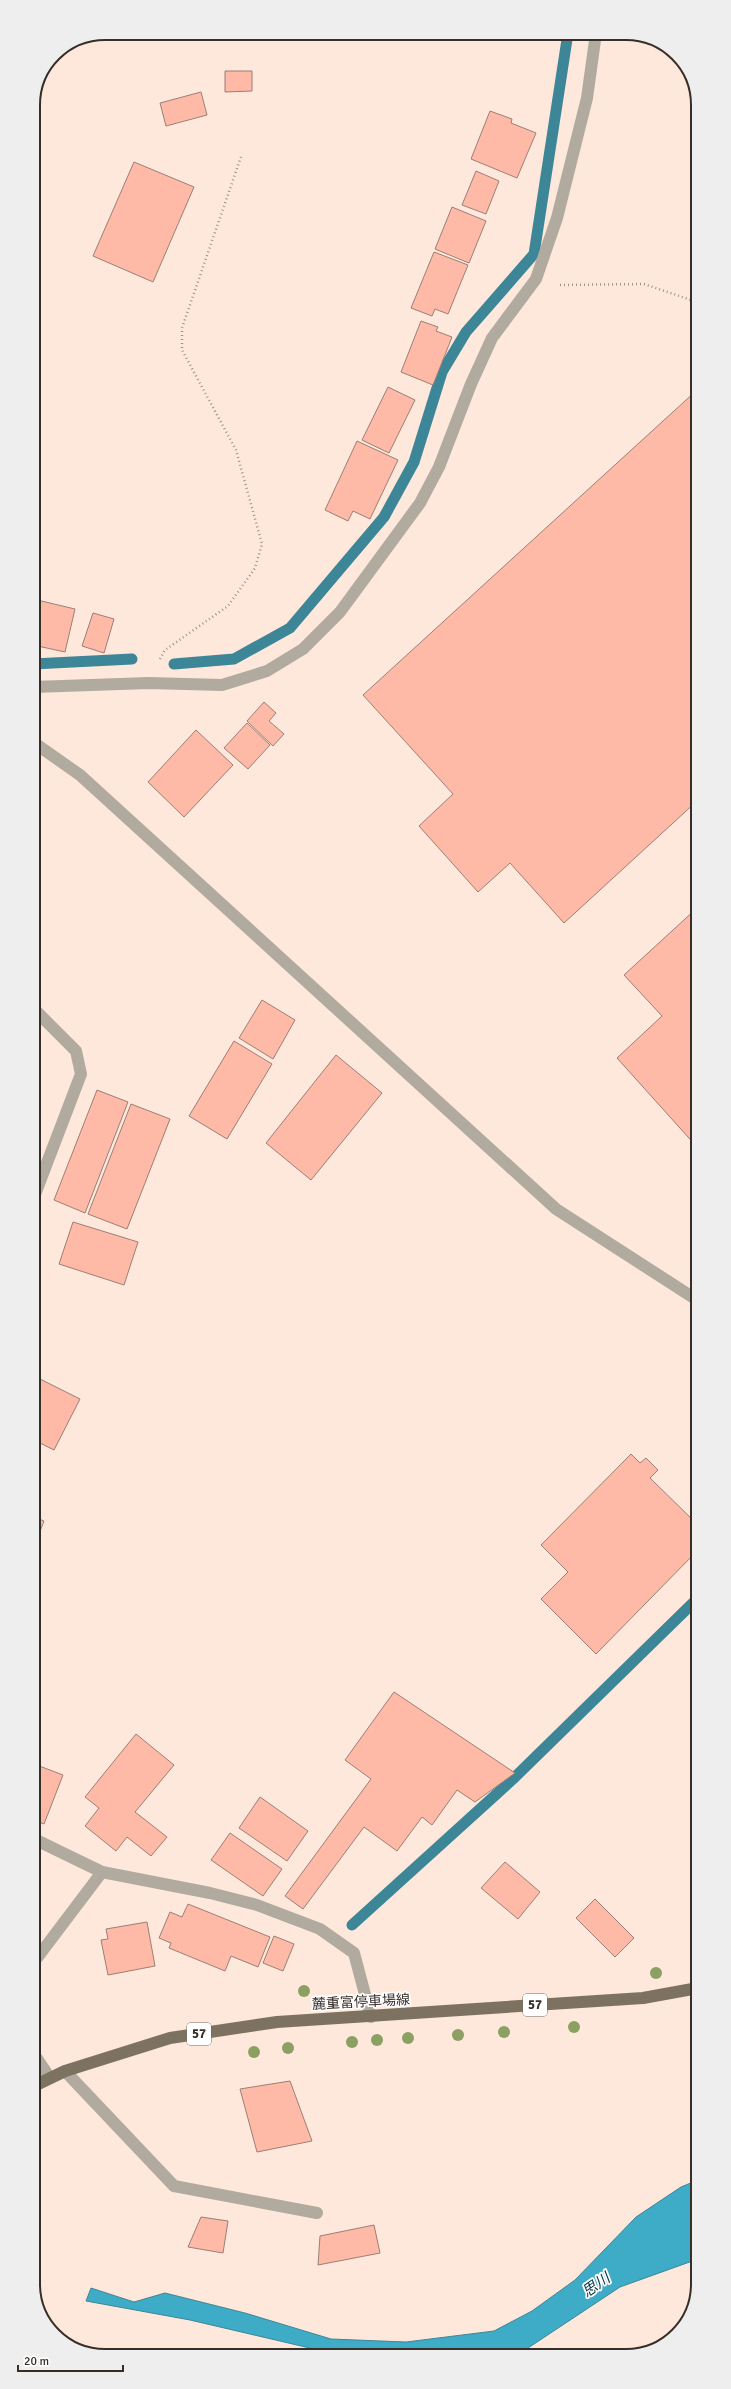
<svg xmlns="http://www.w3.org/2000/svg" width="731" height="2389" font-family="Signika,'Noto Sans JP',sans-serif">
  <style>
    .water { fill: #3facc7; stroke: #3d8697 }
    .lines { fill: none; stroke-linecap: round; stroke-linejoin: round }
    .stream { stroke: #3d8697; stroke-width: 11 }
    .building { fill: #febaa6; stroke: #9b7f76 }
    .path { stroke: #a29288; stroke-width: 2.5; stroke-dasharray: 1 3; stroke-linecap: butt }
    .minor { stroke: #b0aa9f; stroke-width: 12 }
    .major { stroke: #7d725f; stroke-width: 12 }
    .tree { fill: #8da063 }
    .labels { text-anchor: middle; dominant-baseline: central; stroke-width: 3.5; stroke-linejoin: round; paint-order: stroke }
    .shield { fill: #fff; stroke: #746d68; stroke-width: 1 }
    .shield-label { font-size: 13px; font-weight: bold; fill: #382e28 }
    .street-label { font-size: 14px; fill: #382e28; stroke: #fff }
    .water-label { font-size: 15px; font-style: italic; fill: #003440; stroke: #fff }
    .rim { fill: none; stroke: #382e28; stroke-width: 2 }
  </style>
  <rect width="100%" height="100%" fill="#fee8db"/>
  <!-- water -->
  <polygon class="water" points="698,2180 698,2259 620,2287 528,2348 522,2355 370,2355 314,2349 190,2320 86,2301 91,2288 134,2302 165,2293 245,2313 331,2339 406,2342 494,2331 532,2311 575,2280 636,2217 681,2187"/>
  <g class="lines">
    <!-- stream -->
    <g class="stream">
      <polyline points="33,664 132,659"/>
      <polyline points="174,664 234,659 290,628 384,517 414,462 442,372 466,332 534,254 568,33"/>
      <polyline points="352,1925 513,1779 698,1598"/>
    </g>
  </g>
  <!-- building -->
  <g class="building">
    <polygon points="225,71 252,71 252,91 225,92"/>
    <polygon points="201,92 207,115 166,126 160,103"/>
    <polygon points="490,111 512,119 511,123 536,133 517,178 471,159"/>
    <polygon points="134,162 194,187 153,282 93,256"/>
    <polygon points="476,171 499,181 486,214 462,205"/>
    <polygon points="452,207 486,221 469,263 435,249"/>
    <polygon points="434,252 468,265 448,314 435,309 432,316 411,308"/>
    <polygon points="421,321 438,327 436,331 452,337 433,385 401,372"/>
    <polygon points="388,387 415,400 389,453 362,440"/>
    <polygon points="697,390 697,801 564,923 510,863 478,892 419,826 453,794 363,695"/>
    <polygon points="357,441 398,460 370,519 353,511 348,521 325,510"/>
    <polygon points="33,599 75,609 65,652 33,645"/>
    <polygon points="93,613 114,619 104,653 82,646"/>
    <polygon points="264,702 276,713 269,721 284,734 273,746 247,721"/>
    <polygon points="247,723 270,745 248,769 224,748"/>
    <polygon points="196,730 233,765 184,817 148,782"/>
    <polygon points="697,908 697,1147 617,1058 662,1016 624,975"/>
    <polygon points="262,1000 295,1020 273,1059 239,1038"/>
    <polygon points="234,1041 272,1064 227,1139 189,1116"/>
    <polygon points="336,1055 382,1093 311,1180 266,1143"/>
    <polygon points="97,1090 128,1102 85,1213 54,1200"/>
    <polygon points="131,1104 170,1119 127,1229 88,1214"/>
    <polygon points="73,1222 138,1242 124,1285 59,1264"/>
    <polygon points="34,1376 80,1399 54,1450 34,1440"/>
    <polygon points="631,1454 640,1463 646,1458 658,1470 650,1478 698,1525 698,1550 596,1654 541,1599 568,1572 541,1545"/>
    <polygon points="34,1517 44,1521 34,1547"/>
    <polygon points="394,1692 515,1773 475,1802 457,1790 432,1825 422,1817 397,1851 364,1827 303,1909 285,1896 371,1779 345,1760"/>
    <polygon points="136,1734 174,1765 135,1812 167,1837 151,1856 127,1837 116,1851 85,1826 99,1808 85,1797"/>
    <polygon points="34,1764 63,1775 44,1824 34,1820"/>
    <polygon points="260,1797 308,1831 287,1861 239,1828"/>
    <polygon points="230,1833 282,1869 263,1896 211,1860"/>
    <polygon points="505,1862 540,1892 518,1919 481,1888"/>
    <polygon points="595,1899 634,1938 615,1957 576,1918"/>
    <polygon points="188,1904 270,1937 258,1967 231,1956 225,1971 169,1948 171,1943 159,1938 170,1912 182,1917"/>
    <polygon points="147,1922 155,1966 108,1975 101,1940 108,1939 106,1929"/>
    <polygon points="274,1936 294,1944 283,1971 263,1963"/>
    <polygon points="290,2081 312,2141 257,2152 240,2089"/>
    <polygon points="201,2217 228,2221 223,2253 188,2247"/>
    <polygon points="374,2225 380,2253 318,2265 320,2236"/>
  </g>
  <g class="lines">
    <!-- path -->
    <g class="path">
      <polyline points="560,285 644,284 697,302"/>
      <polyline points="160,659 165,650 228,606 255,568 262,544 236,450 182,350 182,328 242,154"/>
    </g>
    <!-- minor -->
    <g class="minor">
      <polyline points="33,687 149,683 222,685 267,671 303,649 340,612 420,503 439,467 471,384 492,338 536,279 557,218 587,98 596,33"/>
      <polyline points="33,742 80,775 556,1209 697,1300"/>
      <polyline points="34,1009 76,1051 81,1074 34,1197"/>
      <polyline points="34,1839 102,1872 210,1893 257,1905 320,1929 354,1953 371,2017"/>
      <polyline points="34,1962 102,1872"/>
      <polyline points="34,2054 50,2078"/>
      <polyline points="65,2071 174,2186 317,2213"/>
    </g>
    <!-- major -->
    <polyline class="major" points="34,2086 65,2071 170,2038 277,2022 643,1998 698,1988"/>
  </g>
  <!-- trees -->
  <g class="tree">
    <circle cx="656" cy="1973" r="6"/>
    <circle cx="304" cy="1991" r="6"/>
    <circle cx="574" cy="2027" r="6"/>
    <circle cx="504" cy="2032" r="6"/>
    <circle cx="458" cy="2035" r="6"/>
    <circle cx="408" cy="2038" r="6"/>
    <circle cx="377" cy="2040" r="6"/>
    <circle cx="352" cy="2042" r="6"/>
    <circle cx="288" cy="2048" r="6"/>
    <circle cx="254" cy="2052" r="6"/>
  </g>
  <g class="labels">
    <!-- shield labels -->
    <g class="shield">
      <rect x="523" y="1994" width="24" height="22" rx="3"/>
      <rect x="187" y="2023" width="24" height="22" rx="3"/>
    </g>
    <g class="shield-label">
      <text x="535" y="2005">57</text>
      <text x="199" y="2034">57</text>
    </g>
    <!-- street labels -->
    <g class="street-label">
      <text transform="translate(361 2002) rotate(-3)">麓重富停車場線</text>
    </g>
    <!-- water labels -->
    <g class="water-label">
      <text transform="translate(596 2285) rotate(-35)">思川</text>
    </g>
  </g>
  <!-- crop -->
  <path d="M0 0H731V2389H0ZM105 40H626A65 65 0 0 1 691 105V2284A65 65 0 0 1 626 2349H105A65 65 0 0 1 40 2284V105A65 65 0 0 1 105 40Z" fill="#efeeee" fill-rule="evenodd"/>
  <path class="rim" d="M105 40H626A65 65 0 0 1 691 105V2284A65 65 0 0 1 626 2349H105A65 65 0 0 1 40 2284V105A65 65 0 0 1 105 40Z"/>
  <!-- scale -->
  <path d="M18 2365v6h105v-6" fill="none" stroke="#382e28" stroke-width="2"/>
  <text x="24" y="2365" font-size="12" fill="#382e28" stroke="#ffffff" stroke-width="3" paint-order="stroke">20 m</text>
</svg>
